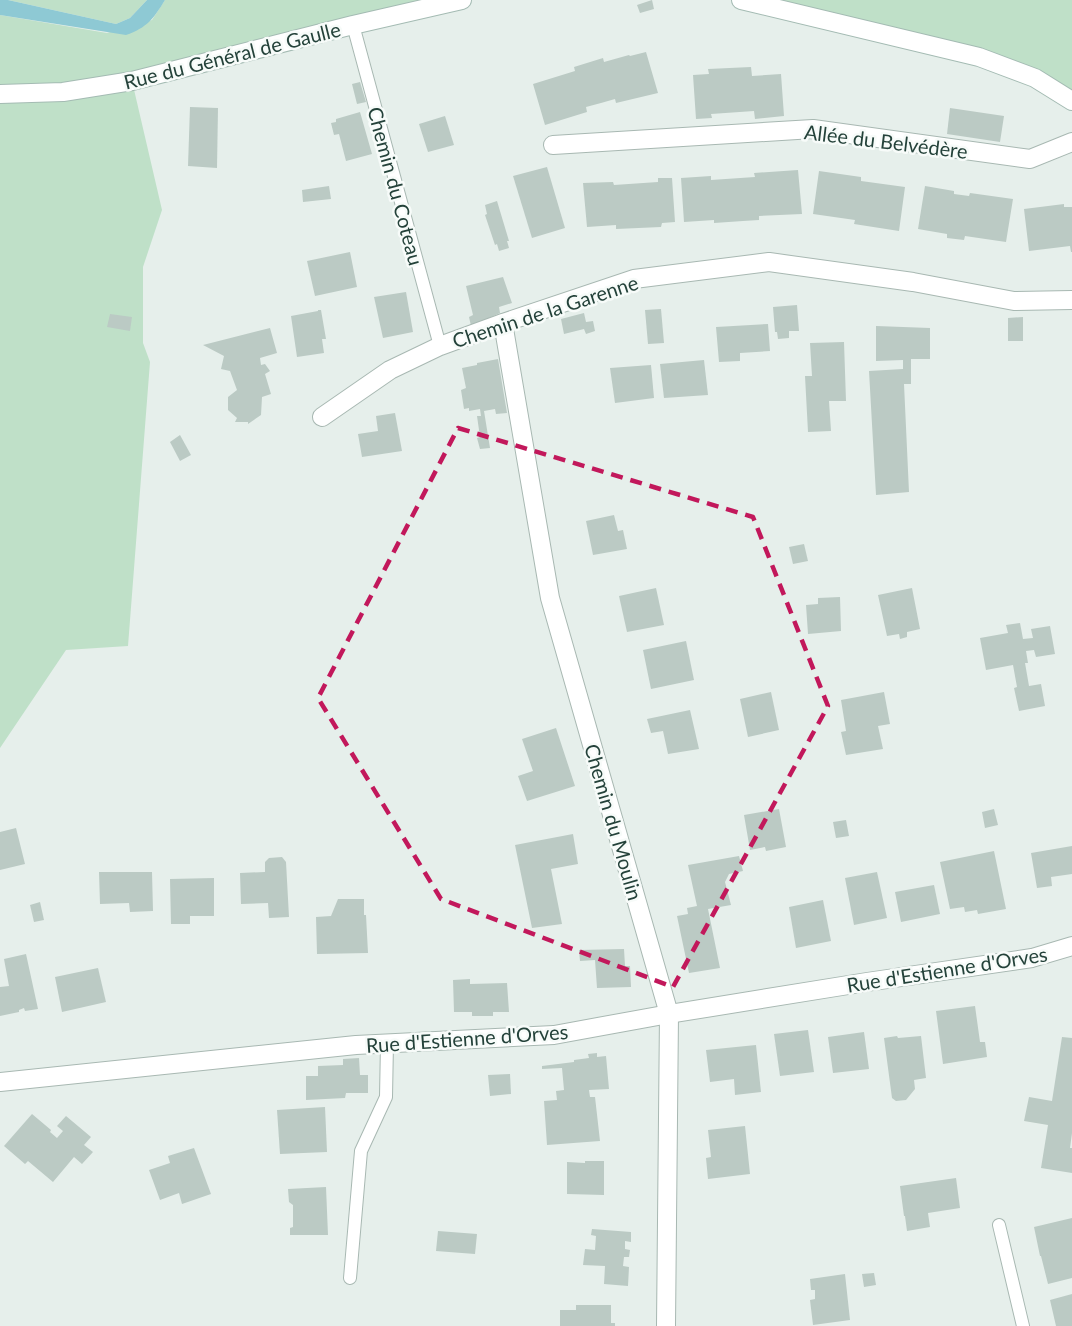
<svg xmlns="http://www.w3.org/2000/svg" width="1072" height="1326" font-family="Lato,sans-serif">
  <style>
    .green { fill: #bfe0c8 }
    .water { fill: #8ec9d4 }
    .building { fill: #bbcac4 }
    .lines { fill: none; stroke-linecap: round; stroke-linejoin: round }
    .lane-casing { stroke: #a8b8b2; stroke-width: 14 }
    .street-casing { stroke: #a8b8b2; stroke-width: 20 }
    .secondary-casing { stroke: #a4bbb3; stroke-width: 20 }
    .lane { stroke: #fff; stroke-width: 12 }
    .street { stroke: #fff; stroke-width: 18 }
    .secondary { stroke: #fff; stroke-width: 18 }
    .marked { fill: none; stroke: #c2185b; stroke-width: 4.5; stroke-dasharray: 12 8; stroke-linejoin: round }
    .labels { text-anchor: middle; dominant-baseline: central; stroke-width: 5; stroke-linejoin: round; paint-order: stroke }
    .street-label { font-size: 20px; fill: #24423a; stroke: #f7fbf9 }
  </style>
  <rect width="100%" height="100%" fill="#e6efeb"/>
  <!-- green -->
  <g class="green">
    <polygon points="8,0 147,0 130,18 116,24"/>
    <polygon points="165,0 462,0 132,81 162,210 143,267 143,343 150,362 128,646 66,650 0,748 0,15 107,33 152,20"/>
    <polygon points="741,0 1072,0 1072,101 1035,78"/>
  </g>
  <!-- water -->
  <path class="water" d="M0,0H8L116,24L130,18L147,0H165C154,18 147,28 126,35L0,15Z"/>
  <!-- building -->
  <g class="building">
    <polygon points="652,0 654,9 640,13 637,5"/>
    <polygon points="646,52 658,93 616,103 615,99 601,103 586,107 587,112 545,125 533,84 575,71 574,67 603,58 604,62 629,55 630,56"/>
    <polygon points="751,67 752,76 781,74 784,116 755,119 754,111 711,114 712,118 696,119 693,75 709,74 708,69"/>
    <polygon points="360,82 366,102 357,104 352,84"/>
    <polygon points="190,107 218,108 217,168 188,166"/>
    <polygon points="950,108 1004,116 1000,142 947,134"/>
    <polygon points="360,112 372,154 346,161 339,134 334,135 331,123 336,122 336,119"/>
    <polygon points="445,116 454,145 428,152 419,124"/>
    <polygon points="547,167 565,228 532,238 513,176"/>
    <polygon points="798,170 802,214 759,216 759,220 743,221 714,223 714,220 684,222 681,178 711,176 711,180 755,177 754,173"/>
    <polygon points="819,171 861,177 861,181 905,187 899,231 854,224 855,220 813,214"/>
    <polygon points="658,178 672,178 675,222 662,223 661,227 616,229 616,225 587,227 583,183 613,182 614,185 658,182"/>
    <polygon points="329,186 331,199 303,202 302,190"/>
    <polygon points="925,186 954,191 954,194 969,196 970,193 1013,199 1006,242 965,236 964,240 947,238 947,234 918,229"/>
    <polygon points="497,201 509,241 507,241 509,248 499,251 497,244 495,245 485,215 487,214 485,205"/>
    <polygon points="1064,204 1064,207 1072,207 1072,252 1071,252 1070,246 1029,251 1024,209"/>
    <polygon points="350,252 357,287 315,296 307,261"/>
    <polygon points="503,277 512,303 499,307 500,313 471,326 469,317 473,315 466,286"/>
    <polygon points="406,292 413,332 383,338 374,297"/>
    <polygon points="797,305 799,331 789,331 789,338 778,339 777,332 775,332 773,307"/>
    <polygon points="661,309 664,343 648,344 645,310"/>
    <polygon points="318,310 321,310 326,339 322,339 324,353 297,357 291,316 318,311"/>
    <polygon points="584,313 586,322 593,321 595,331 586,334 584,329 564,334 561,319"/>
    <polygon points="110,314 132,317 130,331 107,327"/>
    <polygon points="1023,317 1023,341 1008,341 1008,318"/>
    <polygon points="768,324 770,351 740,353 740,361 719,362 716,327"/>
    <polygon points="876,326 930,328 930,359 911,359 911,384 904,384 909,492 876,495 869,371 903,369 903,360 876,361"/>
    <polygon points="270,328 277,353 260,358 261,365 265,364 270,371 265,374 271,394 262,397 261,415 248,424 248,422 235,422 237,418 228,410 228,397 237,390 230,371 221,369 224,356 203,345"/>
    <polygon points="844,342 846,401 829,401 831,431 808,432 805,376 812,376 810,343"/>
    <polygon points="498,359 507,413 496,414 495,409 484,411 490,448 480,449 477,438 480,437 477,416 481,416 480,409 469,411 469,408 464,409 461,390 466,388 462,368 477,365 477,363"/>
    <polygon points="704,360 708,395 664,398 660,364"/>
    <polygon points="651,365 654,398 615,403 610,368"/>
    <polygon points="395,413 402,451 362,457 358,434 378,431 376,416"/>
    <polygon points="180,435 191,455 180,461 170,442"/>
    <polygon points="614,515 618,531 623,530 627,549 593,555 586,521"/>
    <polygon points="804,544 808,561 793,564 789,547"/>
    <polygon points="656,588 664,625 627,632 619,596"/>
    <polygon points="912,588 920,629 907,632 907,637 900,639 899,634 887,636 878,595"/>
    <polygon points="840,597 841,631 808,634 806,605 818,604 818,598"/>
    <polygon points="1020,623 1023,639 1033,638 1031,629 1050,626 1055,654 1036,657 1034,650 1026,651 1028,663 1025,663 1029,686 1041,684 1045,706 1019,711 1014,688 1017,687 1013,665 986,670 980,638 1008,633 1006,625"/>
    <polygon points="686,641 694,680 651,689 643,650"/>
    <polygon points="771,692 779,730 748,737 740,699"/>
    <polygon points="884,692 890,724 878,726 883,749 846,755 841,732 846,731 841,700"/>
    <polygon points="690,710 699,749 668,754 663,731 651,733 647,719"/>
    <polygon points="556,728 575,786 527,801 518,776 533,771 522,739"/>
    <polygon points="779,809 786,847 766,851 765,847 750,850 744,815"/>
    <polygon points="994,809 998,825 985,828 982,812"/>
    <polygon points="846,820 849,836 836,838 833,822"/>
    <polygon points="16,828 25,864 0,870 0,832"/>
    <polygon points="573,834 578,864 551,869 562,924 532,928 515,845"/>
    <polygon points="1072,846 1072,874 1051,877 1052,886 1037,888 1031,853"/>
    <polygon points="994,851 1006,909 978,914 977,910 965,912 964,907 950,909 940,862"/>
    <polygon points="739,856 743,871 729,874 725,882 731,905 708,909 720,968 689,973 677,916 688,914 687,908 697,906 688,865"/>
    <polygon points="282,857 286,862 289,917 269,918 268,903 241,904 240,873 265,872 265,862 269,858"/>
    <polygon points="99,872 152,872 153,911 130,912 129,903 100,904"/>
    <polygon points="877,872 887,918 854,925 845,878"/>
    <polygon points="214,878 214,916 190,916 190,924 171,924 170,879"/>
    <polygon points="934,885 940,914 901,922 895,892"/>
    <polygon points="338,899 364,899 364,915 366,915 368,953 317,954 316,917 331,916"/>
    <polygon points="823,900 831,941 796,948 789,907"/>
    <polygon points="40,902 44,920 34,922 30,905"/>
    <polygon points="624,949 625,966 630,966 631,987 597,988 595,960 580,961 579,950"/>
    <polygon points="26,954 38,1009 25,1011 24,1008 19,1010 19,1012 0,1016 0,987 9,986 4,959"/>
    <polygon points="98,968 106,1002 62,1012 55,977"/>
    <polygon points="470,979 470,984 507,983 509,1012 493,1012 493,1016 472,1016 472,1012 454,1012 453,980"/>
    <polygon points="975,1006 980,1042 985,1042 987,1057 943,1064 936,1011"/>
    <polygon points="808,1030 814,1072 780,1076 774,1034"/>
    <polygon points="864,1032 869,1069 833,1073 828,1037"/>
    <polygon points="897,1036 898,1038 921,1036 926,1078 914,1080 915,1089 906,1100 896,1101 892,1098 884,1038"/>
    <polygon points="1062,1037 1072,1038 1072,1133 1070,1148 1072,1148 1072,1173 1041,1168 1048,1125 1024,1121 1029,1097 1052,1101"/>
    <polygon points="756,1045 761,1092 735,1095 734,1079 710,1082 706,1050"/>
    <polygon points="597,1053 597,1057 606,1056 609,1089 589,1090 590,1097 595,1097 600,1141 547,1145 544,1101 557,1100 556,1091 564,1090 562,1068 542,1069 542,1066 574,1062 574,1060 589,1058 588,1054"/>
    <polygon points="359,1058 360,1075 368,1075 368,1093 346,1093 345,1098 306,1100 306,1076 318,1076 318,1066 343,1065 343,1059"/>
    <polygon points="510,1074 511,1094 490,1096 488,1075"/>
    <polygon points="325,1107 327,1152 280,1154 277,1110"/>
    <polygon points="32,1114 51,1130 50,1132 57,1138 63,1131 57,1126 66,1116 91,1137 84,1145 93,1152 82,1164 74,1157 53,1182 28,1161 25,1164 4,1146"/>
    <polygon points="745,1126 750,1174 708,1179 706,1158 711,1157 708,1130"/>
    <polygon points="194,1148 211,1194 182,1204 179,1193 160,1200 149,1170 170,1163 168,1156"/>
    <polygon points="585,1161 604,1161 604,1195 567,1194 567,1162 585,1163"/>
    <polygon points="956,1178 960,1208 928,1213 930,1227 907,1231 905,1216 904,1216 900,1186"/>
    <polygon points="326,1187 328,1235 290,1235 290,1228 293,1227 293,1205 289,1202 288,1189"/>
    <polygon points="1072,1218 1072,1278 1048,1284 1041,1256 1040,1256 1034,1227"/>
    <polygon points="592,1229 631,1232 631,1242 625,1241 625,1249 630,1250 629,1257 624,1257 623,1266 629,1267 628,1286 604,1284 605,1266 583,1265 585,1249 595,1250 596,1236 591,1235"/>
    <polygon points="438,1231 477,1234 475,1254 436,1251"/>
    <polygon points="874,1273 876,1285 864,1287 862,1274"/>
    <polygon points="845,1274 850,1320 813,1325 810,1300 815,1299 815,1290 811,1290 810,1279"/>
    <polygon points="1072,1294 1072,1326 1056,1326 1050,1300"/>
    <polygon points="576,1305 611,1305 611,1323 615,1323 615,1326 560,1326 560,1310 576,1310"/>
  </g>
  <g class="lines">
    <!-- lane casing -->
    <g class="lane-casing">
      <g id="lane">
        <polyline points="353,25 440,346"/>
        <polyline points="999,1225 1023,1326"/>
        <polyline points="350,1278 361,1151 386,1097 387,1043"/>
      </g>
    </g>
    <!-- street casing -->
    <g class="street-casing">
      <g id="street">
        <polyline points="553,145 813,129 1030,159 1072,142"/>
        <polyline points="503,323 550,598 669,1014 666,1326"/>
        <polyline points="322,417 390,370 440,346 503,323 634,279 769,262 913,282 1014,301 1072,300"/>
        <polyline points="0,1082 356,1045 554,1035 669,1014 867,982 1032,958 1072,946"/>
      </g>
    </g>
    <!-- secondary casing -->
    <g class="secondary-casing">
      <g id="secondary">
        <polyline points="741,0 979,57 1035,78 1072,101"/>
        <polyline points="0,94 63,92 132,81 353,25 462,0"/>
      </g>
    </g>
    <!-- lane -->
    <use href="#lane" class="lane"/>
    <!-- street -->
    <use href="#street" class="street"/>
    <!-- secondary -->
    <use href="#secondary" class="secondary"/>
  </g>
  <!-- marked area -->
  <path class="marked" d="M458,428L753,517L828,706L673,987L441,899L318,698Z"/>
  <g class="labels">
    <!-- street labels -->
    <g class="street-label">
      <text transform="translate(232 55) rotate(-14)">Rue du Général de Gaulle</text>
      <text transform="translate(886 141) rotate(7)">Allée du Belvédère</text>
      <text transform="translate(396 186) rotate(75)">Chemin du Coteau</text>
      <text transform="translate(545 311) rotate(-18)">Chemin de la Garenne</text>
      <text transform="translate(614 822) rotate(74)">Chemin du Moulin</text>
      <text transform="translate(947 969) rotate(-9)">Rue d'Estienne d'Orves</text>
      <text transform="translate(467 1038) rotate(-4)">Rue d'Estienne d'Orves</text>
    </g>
  </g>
</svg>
